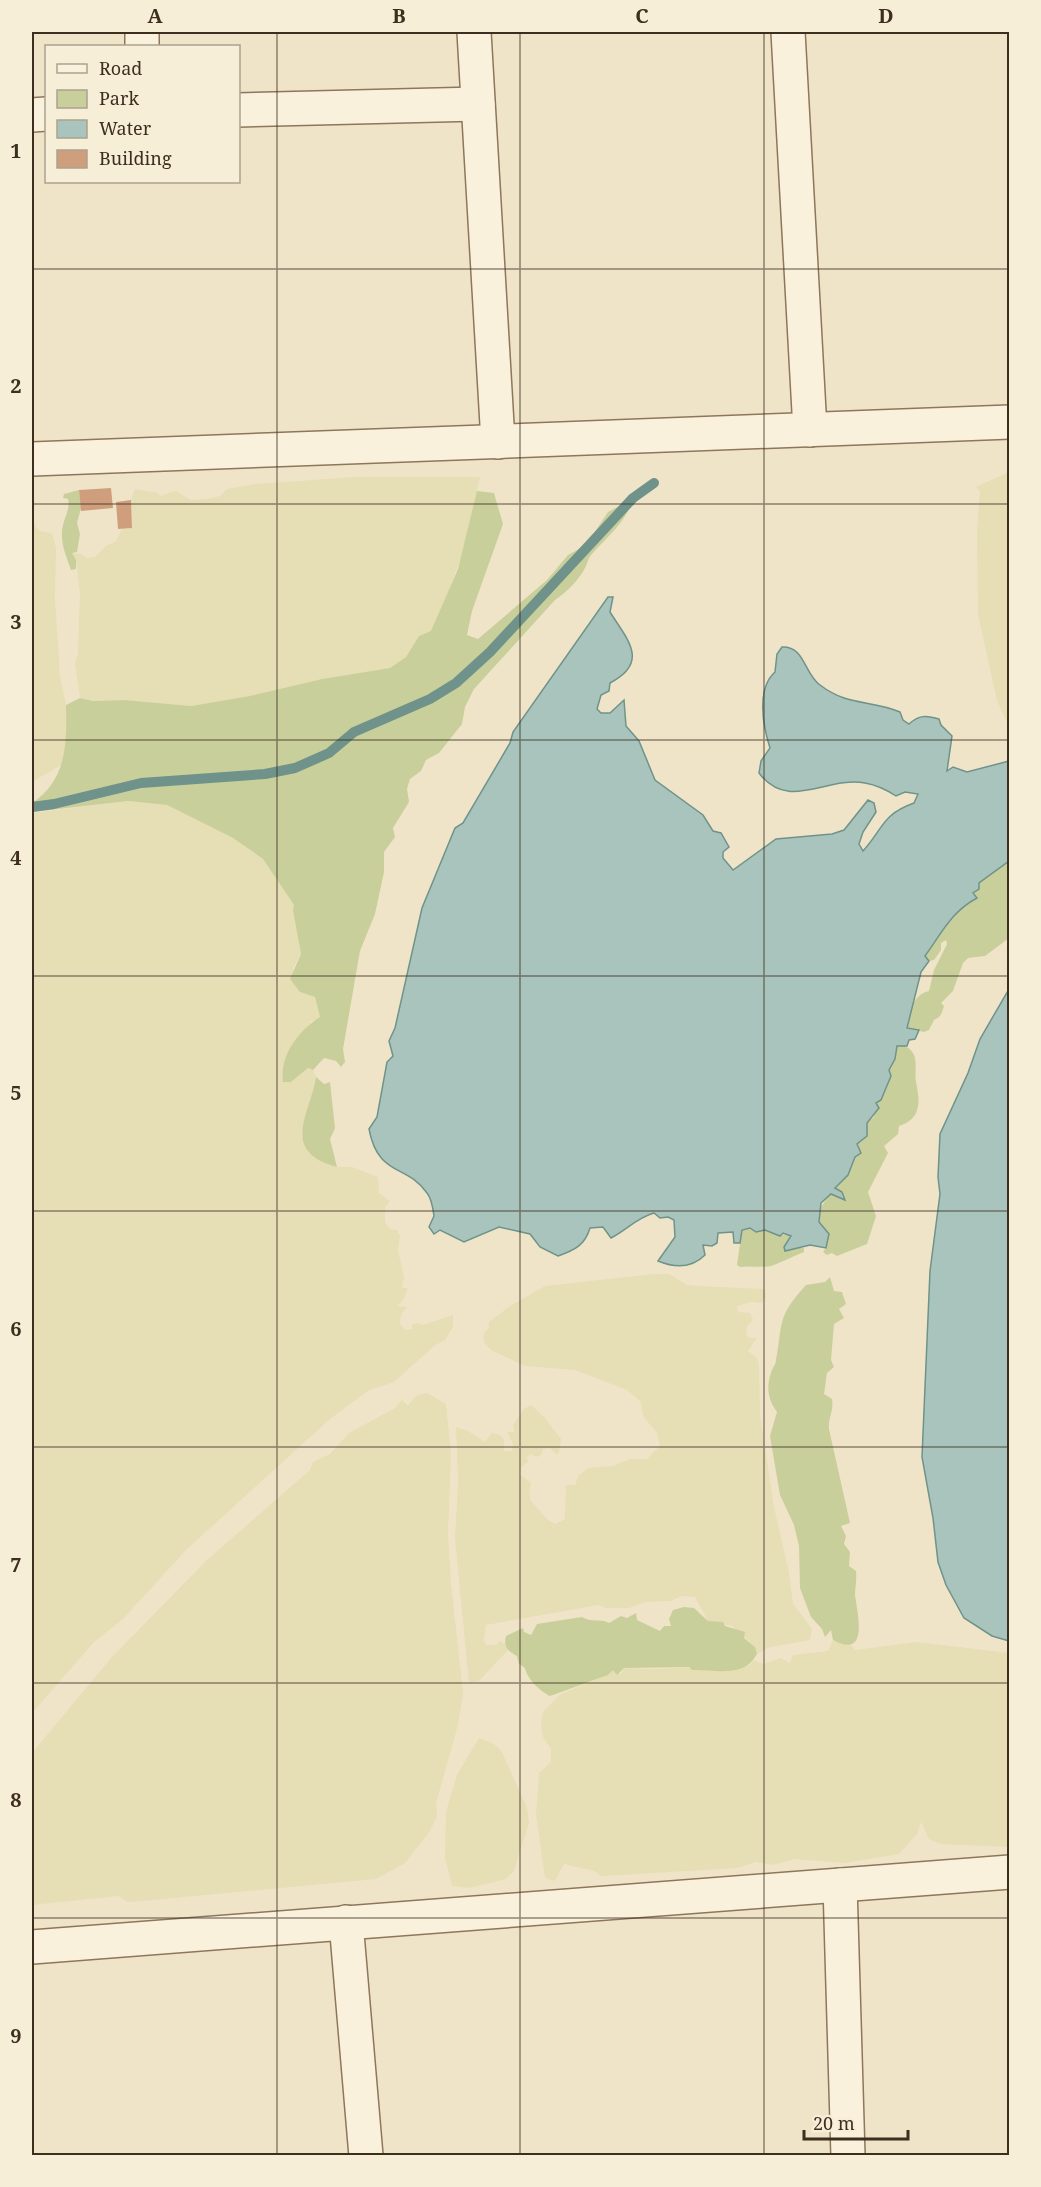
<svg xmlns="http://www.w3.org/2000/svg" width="1041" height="2187" font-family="'Noto Serif',serif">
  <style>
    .farmland { fill: #e6deb5 }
    .green { fill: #c9cf9b }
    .water { fill: #a9c4bc; stroke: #6f938a; stroke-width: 1.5 }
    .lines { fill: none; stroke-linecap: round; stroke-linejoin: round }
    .stream { stroke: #6f938a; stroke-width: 10 }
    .building { fill: #cf9f7d }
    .minor-casing { stroke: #8d765c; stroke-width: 36 }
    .minor { stroke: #faf1dc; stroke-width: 33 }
    .grid { fill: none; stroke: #3d2e20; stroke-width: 1.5; stroke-opacity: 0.55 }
    .neatline { fill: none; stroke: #3d2e20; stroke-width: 2 }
    .grid-label { font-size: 20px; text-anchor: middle; font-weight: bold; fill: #3d2e20 }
  </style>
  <rect width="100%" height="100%" fill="#f0e4c8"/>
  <!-- farmland -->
  <g class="farmland">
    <polygon points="1009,472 1010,472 1009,726 997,701 978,614 977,531 980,491 976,487"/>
    <polygon points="355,477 480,477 465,547 440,614 431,632 419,636 406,657 390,668 322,679 250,696 191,706 124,700 93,701 80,698 75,664 78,653 80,593 76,560 72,553 82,554 86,558 95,557 106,546 116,541 122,529 132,528 131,500 135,489 158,493 160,496 176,491 191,500 207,499 220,496 227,489 256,484"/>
    <polygon points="32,507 35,526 40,531 52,533 56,548 55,599 60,677 66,705 68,745 61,765 32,782"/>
    <polygon points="128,801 167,805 233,838 263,859 294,905 301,954 293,968 300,992 315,997 320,1017 311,1022 284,1061 282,1073 283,1082 291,1082 308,1068 313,1070 316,1077 301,1135 308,1152 337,1167 352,1167 378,1177 379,1193 390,1201 385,1207 385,1222 389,1229 397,1230 400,1236 398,1250 404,1278 402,1287 408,1289 403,1300 397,1306 407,1307 401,1315 400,1324 405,1330 412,1329 412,1325 417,1323 423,1325 453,1315 453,1327 445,1340 434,1346 394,1382 369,1390 330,1419 187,1549 123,1619 94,1642 32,1713 32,813"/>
    <polygon points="653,1274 669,1274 687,1285 697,1286 764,1289 766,1296 762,1303 751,1302 737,1306 738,1312 750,1313 753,1320 747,1326 746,1334 749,1338 757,1338 748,1351 757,1358 759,1365 760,1414 774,1507 789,1573 793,1604 812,1629 810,1640 770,1647 757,1654 751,1643 732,1626 708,1621 695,1597 681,1596 671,1601 645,1602 629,1608 606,1608 598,1605 486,1625 484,1640 486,1645 497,1645 499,1641 504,1643 508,1650 479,1681 469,1683 455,1539 458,1480 456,1427 468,1431 485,1442 492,1433 500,1435 504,1439 504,1451 512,1451 513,1444 507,1432 514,1432 513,1425 524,1409 531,1405 544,1417 561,1439 559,1453 556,1454 550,1448 543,1449 541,1455 536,1457 531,1454 527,1457 528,1462 521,1467 520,1474 531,1483 529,1493 531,1501 548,1520 555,1524 565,1519 566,1485 575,1485 579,1475 589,1468 613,1466 630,1459 647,1459 660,1446 657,1433 643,1416 641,1402 627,1390 575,1370 525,1366 491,1350 484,1342 484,1333 489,1328 489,1322 510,1306 545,1286"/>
    <polygon points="427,1393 446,1404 451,1453 448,1534 451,1584 463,1693 458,1725 436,1803 437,1816 430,1831 405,1863 376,1879 142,1901 128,1902 118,1896 32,1905 32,1753 112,1657 207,1560 310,1470 313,1462 330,1454 349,1433 395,1408 402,1400 408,1405 417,1395"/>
    <polygon points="833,1640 841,1644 850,1644 855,1650 917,1642 1009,1653 1009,1847 940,1844 929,1839 921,1822 917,1834 899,1854 844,1863 795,1859 773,1865 756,1862 737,1868 601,1876 594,1871 564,1864 555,1881 545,1878 536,1814 539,1773 551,1762 551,1749 543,1737 541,1725 543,1712 561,1694 608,1675 613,1670 621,1674 624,1668 651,1669 750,1665 754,1660 763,1664 781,1658 790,1663 793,1655 828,1651"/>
    <polygon points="479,1738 494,1744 502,1752 527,1808 529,1823 514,1870 506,1879 469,1888 452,1886 445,1858 446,1812 457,1775"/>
  </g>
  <!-- green -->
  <g class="green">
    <path d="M79,490L81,508L77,523L80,534L77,552L72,553L76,560V569L71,570C67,558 61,546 62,532C62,521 71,509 68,499L63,498L64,494Z"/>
    <path d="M477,491L494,493L503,524L472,611L467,635L478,639L547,580L568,555L586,545L608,512L621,505L628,511C621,526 603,541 592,554C588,558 588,562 586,566C580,579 566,593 555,600L474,689L465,707L462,724L439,753L426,760L421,771L410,779L407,789L409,802L393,828L395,837L384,852V872L375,914L360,951L343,1049L345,1062L341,1067L336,1061L324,1058L313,1070L308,1068L291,1082H283C279,1056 299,1030 320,1017L315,997L300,992L290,979L301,954L293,910L294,905L263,859L233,838L167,805L128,801L32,812V803C67,780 67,743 66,705L80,698L93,701L124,700L191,706L250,696L322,679L390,668L406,657L419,636L431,631L458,569Z"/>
    <path d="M1009,861V938L985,956L968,958L963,963L953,991L941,1003L944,1006C942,1013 941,1017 934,1020L929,1030L924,1032L907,1028C909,1013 912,995 929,991L934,970L947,944L946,940L941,943V950L934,960L929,961L925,957C945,930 948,917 977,898L973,893L979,883Z"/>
    <path d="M903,1045C921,1053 914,1067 916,1082C918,1093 921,1104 915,1115C911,1121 905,1124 899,1126L898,1134L884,1146L888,1153L868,1192L876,1216L867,1244L837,1256L832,1253L827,1255L823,1252L826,1248C823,1222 810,1216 831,1194L836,1195L835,1188L848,1175L855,1157L861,1153L857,1144L867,1136V1123L874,1117L876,1102C884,1098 892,1079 889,1070L895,1059L897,1046Z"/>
    <path d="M316,1077L324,1084L330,1082L335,1128L330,1139L337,1167C280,1151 309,1117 316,1077Z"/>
    <path d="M750,1228L791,1236L784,1247L804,1248V1252C793,1256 785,1261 774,1265C763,1269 751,1265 740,1267L737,1265L742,1230Z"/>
    <path d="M830,1277L834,1291L842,1292L846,1304L839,1309L844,1318L834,1324L831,1360L834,1367L827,1373L824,1394L832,1399C834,1412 828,1417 829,1429L850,1523L841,1526L846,1536L844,1544L850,1552L849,1566L856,1571C857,1579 855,1588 855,1595C857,1612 870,1660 833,1640L831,1630L825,1637L822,1629L811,1617L800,1588L799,1546L794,1525L780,1495L770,1436L777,1412C768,1400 766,1387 771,1373C772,1368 776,1365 776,1360C783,1321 777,1317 806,1285L825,1282Z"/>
    <path d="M684,1607L694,1608L708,1621L723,1622L725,1626L745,1632L744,1638L755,1647L757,1654C744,1679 714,1669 692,1670L689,1667L624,1668L617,1675L613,1670L608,1675L550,1696C541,1692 527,1679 525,1668L519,1664L517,1656C508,1651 503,1647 506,1636L523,1628L524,1632L531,1635L537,1624L582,1617C591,1623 601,1618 609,1623L621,1616L627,1618L636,1613L637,1620L660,1631L664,1626H671L669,1619L673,1610Z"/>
  </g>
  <!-- water -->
  <g class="water">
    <path d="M608,597H613L610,612C626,638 651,662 610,683L609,691L601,695L597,709L601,713H610L624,700L626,726L639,741L655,780L703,815L713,831L721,833L729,847L723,852V858L733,870L776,839L832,834L844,830L868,800L874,803L876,812L863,832L859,844L863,851C884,828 881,815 914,803L918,794L905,792L896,796C887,790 876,785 865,783C826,776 788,812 759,773L761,761L770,748C763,726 756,689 775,672L777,654L782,647C805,646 804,674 820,685C849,707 869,699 900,712L903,720L909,724C919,715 926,715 939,719L941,725L952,736L947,771L953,767L967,772L1009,761V861L979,883V889L973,893L977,898C951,912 942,933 925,956L929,961L921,972L907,1028L919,1030L915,1039L909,1040L907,1046H897L895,1059L889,1070L891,1076L881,1100L876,1103L879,1108L867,1123V1136L857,1144L861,1153L855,1157L848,1175L835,1188L842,1192L845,1200L831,1194L821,1203L819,1222L829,1234L826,1248L810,1245L785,1251L784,1247L791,1236L783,1233L780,1236L765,1230L756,1232L750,1228L742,1230L740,1243H734L733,1232L718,1233L717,1243L712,1246L703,1245L705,1255C691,1269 675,1268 658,1261L675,1237L674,1220L668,1217L660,1218L654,1213C636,1218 627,1230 611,1238L603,1227L590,1228C585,1245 575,1250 558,1256L540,1247L530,1234L499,1227L464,1242L440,1230L434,1234L429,1227L434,1216C433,1209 432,1199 427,1193C407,1164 378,1177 369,1129L377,1117L387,1062L393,1056L389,1041L395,1028L422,908L455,828L463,823L510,743L513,732Z"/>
    <polygon points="1009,989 1009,1641 992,1636 964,1618 946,1585 938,1562 933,1518 922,1457 930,1271 940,1194 938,1177 940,1134 968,1073 980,1039"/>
  </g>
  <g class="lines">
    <!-- stream -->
    <polyline class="stream" points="32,807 54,804 141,783 265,774 295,768 329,753 354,732 430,699 456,683 490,652 633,498 654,483"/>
  </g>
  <!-- building -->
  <g class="building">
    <polygon points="111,488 113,508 81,511 79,490"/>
    <polygon points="131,500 132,528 118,529 116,502"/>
  </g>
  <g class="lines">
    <!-- minor casing -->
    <g class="minor-casing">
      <g id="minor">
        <polyline points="142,32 142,46"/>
        <polyline points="474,32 498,442"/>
        <polyline points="788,32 810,430"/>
        <polyline points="238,110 478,104"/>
        <polyline points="32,115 46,114"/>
        <polyline points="32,459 1010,422"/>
        <polyline points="840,1885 848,2156"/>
        <polyline points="346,1922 366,2156"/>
        <polyline points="32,1947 1010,1872"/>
      </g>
    </g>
    <!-- minor -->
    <use href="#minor" class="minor"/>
  </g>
  <!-- grid -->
  <path class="grid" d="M277,32V2156M520,32V2156M764,32V2156M32,269H1010M32,504H1010M32,740H1010M32,976H1010M32,1211H1010M32,1447H1010M32,1683H1010M32,1918H1010"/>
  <!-- border -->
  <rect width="1041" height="2187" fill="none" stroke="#f7eed8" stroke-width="66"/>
  <!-- legend -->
  <rect x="45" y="45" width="195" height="138" fill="#f7eed8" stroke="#ada18e" stroke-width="1.5"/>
  <rect x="57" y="64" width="30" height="9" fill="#faf1dc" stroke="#ada18e" stroke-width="1.5"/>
  <text x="99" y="75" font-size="18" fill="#3d2e20">Road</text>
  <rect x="57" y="90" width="30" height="18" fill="#c9cf9b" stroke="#ada18e" stroke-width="1.5"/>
  <text x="99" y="105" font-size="18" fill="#3d2e20">Park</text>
  <rect x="57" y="120" width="30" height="18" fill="#a9c4bc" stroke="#ada18e" stroke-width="1.5"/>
  <text x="99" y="135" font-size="18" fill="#3d2e20">Water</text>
  <rect x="57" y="150" width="30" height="18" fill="#cf9f7d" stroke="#ada18e" stroke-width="1.5"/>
  <text x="99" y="165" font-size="18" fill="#3d2e20">Building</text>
  <!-- scale -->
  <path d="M804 2130v9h104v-9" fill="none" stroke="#3d2e20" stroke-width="3"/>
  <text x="813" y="2130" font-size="18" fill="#3d2e20" stroke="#f7eed8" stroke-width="4.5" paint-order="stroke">20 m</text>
  <rect x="33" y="33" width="975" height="2121" class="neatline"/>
  <g class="grid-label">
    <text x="155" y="23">A</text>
    <text x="399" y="23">B</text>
    <text x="642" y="23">C</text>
    <text x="886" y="23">D</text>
    <text x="16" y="158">1</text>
    <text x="16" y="393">2</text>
    <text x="16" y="629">3</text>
    <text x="16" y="865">4</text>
    <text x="16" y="1100">5</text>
    <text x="16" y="1336">6</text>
    <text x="16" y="1572">7</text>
    <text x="16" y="1807">8</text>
    <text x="16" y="2043">9</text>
  </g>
</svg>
